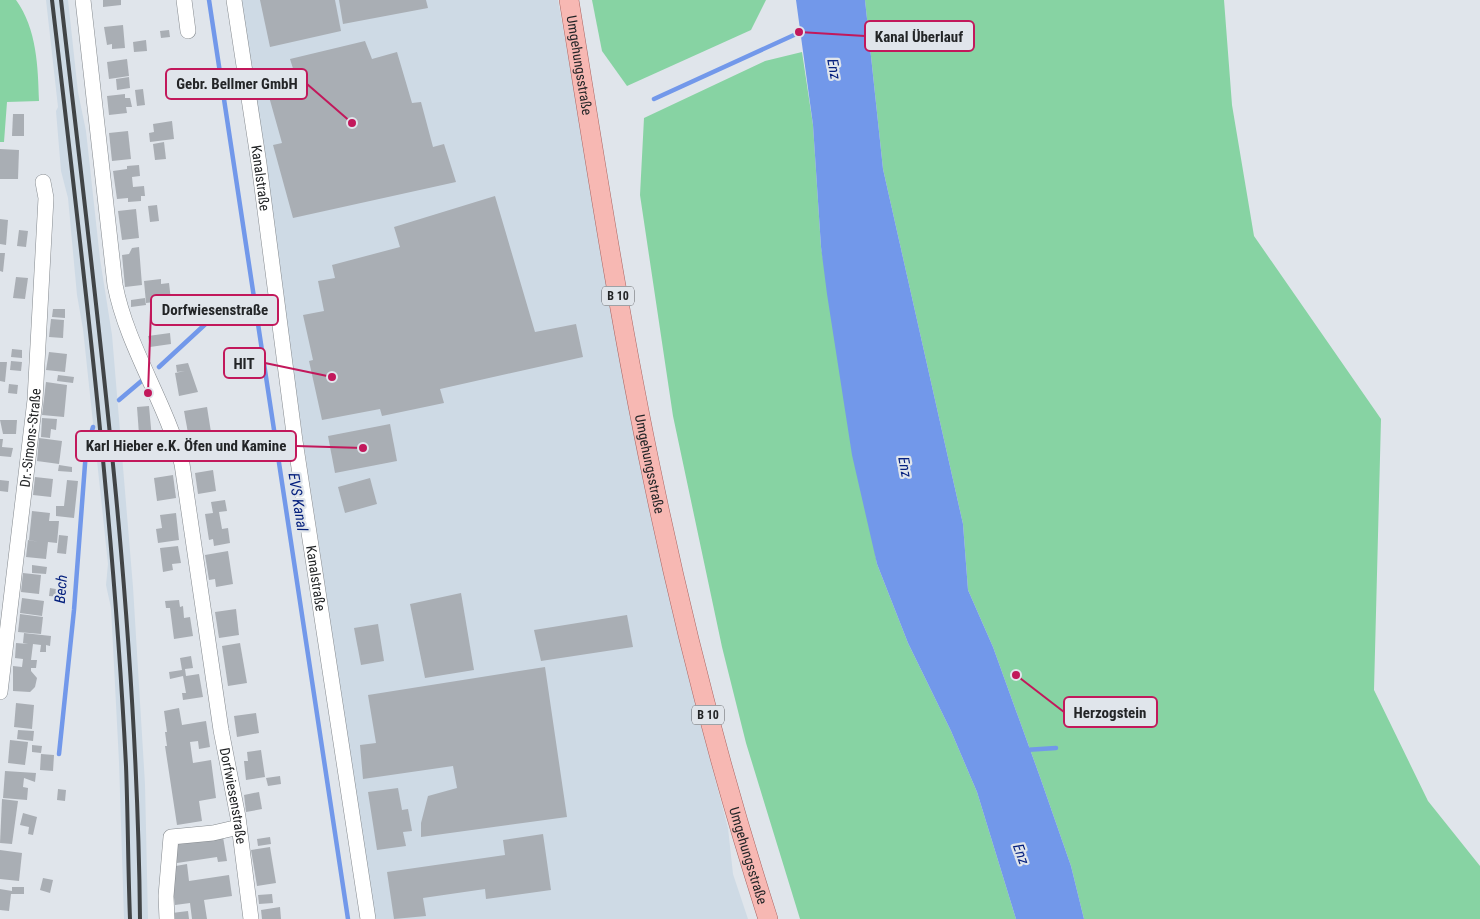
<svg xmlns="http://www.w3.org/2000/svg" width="1480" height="919" font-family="'Roboto Condensed',sans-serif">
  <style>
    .built { fill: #cedae5 }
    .green { fill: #87d3a3 }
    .water { fill: #7298ea }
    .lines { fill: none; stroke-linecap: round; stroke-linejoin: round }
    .stream { stroke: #7298ea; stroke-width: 4.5 }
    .building { fill: #a9aeb4 }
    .minor-casing { stroke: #84898e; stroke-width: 16 }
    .major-casing { stroke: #a96562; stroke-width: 20 }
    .minor { stroke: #fff; stroke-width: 15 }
    .major { stroke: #f7b8b3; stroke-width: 19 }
    .rail { stroke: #414446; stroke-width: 4 }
    .labels { text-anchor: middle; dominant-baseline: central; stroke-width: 4.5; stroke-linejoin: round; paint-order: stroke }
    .shield { fill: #e0e5eb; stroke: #5c5f62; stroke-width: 1 }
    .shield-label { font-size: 12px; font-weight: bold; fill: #232527 }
    .street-label { font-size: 14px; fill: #232527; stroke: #e0e5eb }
    .water-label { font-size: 15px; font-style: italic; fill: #05207e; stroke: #e0e5eb }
    .leader { fill: none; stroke: #c2185b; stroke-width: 2 }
    .callout-dot { fill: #c2185b; stroke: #e0e5eb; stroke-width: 2 }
    .callout { fill: #e0e5eb; stroke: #c2185b; stroke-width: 2 }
    .callout-label { font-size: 15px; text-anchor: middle; font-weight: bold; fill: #232527 }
  </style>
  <rect width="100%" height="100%" fill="#e0e5eb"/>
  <!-- built -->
  <g class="built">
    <polygon points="46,0 68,0 78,92 86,131 100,259 112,335 133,587 145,784 148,919 124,919 119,762 111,608 106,585 108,564 83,329 77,295 68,198 61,171 56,111 58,107"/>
    <polygon points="239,0 558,0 639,455 684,660 728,828 733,874 748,919 375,919 252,99"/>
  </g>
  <!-- green -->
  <g class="green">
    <path d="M0,0H16C37,29 38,67 39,101L7,102L4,142H0Z"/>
    <polygon points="592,0 766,0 751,30 627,86 602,51"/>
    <polygon points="865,0 1224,0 1232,105 1254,236 1381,419 1374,690 1428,801 1480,866 1480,919 1084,919 1071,866 1040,777 993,647 968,590 963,524 883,169"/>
    <polygon points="802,52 813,125 821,247 877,564 908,643 951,731 977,792 1016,919 800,919 746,743 722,647 673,416 640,195 644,118 765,61"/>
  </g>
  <!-- water -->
  <polygon class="water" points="796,0 865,0 883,169 963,524 968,590 993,647 1040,777 1071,866 1084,919 1016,919 977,792 951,731 908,643 877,564 852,455 827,294 821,247 813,125"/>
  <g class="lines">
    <!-- stream -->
    <g class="stream">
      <polyline points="209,0 348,919"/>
      <polyline points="654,99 805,30"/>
      <polyline points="159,367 212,318 255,304"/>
      <polyline points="119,400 145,378"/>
      <polyline points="1025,750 1056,748"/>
      <polyline points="59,754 74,610 86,451 93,427"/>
    </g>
  </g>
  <!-- building -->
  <g class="building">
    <polygon points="103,0 121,0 121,5 103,7"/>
    <polygon points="260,0 335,0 341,31 270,47"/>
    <polygon points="339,0 426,0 428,8 343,24"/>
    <polygon points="123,25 125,48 112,49 112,44 107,45 104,27"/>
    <polygon points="169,30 170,37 161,38 160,31"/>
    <polygon points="146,40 147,51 134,52 133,42"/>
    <polygon points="365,41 372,59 397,52 412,103 421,102 433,147 444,144 456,182 293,218 273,145 282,143 266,86 296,78 290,59"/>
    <polygon points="127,59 129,76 109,79 107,62"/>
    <polygon points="129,77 130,88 117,90 116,79"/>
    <polygon points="143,89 145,105 137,106 135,90"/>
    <polygon points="125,94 125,98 130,98 132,107 126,107 127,113 109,115 107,96"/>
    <polygon points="13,114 24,114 24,136 12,136"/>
    <polygon points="172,121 174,139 150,142 149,133 154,132 153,124"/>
    <polygon points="128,131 131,159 112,161 109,133"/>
    <polygon points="164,142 166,159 155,160 153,144"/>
    <polygon points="0,149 19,150 18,179 0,179"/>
    <polygon points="139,165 140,176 132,177 133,187 144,186 145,196 141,196 141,201 128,202 128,198 117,199 113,171 127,169 127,166"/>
    <polygon points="495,196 535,332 576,324 583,357 440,389 444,403 382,416 380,409 322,420 309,361 313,360 303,315 324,311 318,281 335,278 332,265 400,247 394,227"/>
    <polygon points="157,205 159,221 150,222 148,206"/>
    <polygon points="136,209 139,238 122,240 118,211"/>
    <polygon points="0,219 8,220 6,245 0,244"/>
    <polygon points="19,230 28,231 26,247 17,246"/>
    <polygon points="139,247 142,285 125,287 122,255 129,254 132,248"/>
    <polygon points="0,253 5,253 3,272 0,271"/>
    <polygon points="16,277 28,278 25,299 13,298"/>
    <polygon points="161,279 161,284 169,283 171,300 146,303 144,281"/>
    <polygon points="145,298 146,305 131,307 131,300"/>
    <polygon points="53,309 65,309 65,318 52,317"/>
    <polygon points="51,319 64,320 63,338 49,337"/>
    <polygon points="170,333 171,344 150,347 148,336"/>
    <polygon points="12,349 22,350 22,358 11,357"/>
    <polygon points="49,352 67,354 65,372 46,370"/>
    <polygon points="11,361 22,362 21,371 10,370"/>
    <polygon points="0,362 7,362 5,382 0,381"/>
    <polygon points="188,363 198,392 179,396 175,373 185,371 177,372 176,365"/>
    <polygon points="58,375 74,377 73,383 57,381"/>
    <polygon points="46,382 67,385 64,417 42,415"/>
    <polygon points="9,384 18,385 17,394 8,393"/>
    <polygon points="149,406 154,461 141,462 137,407"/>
    <polygon points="207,407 214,451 192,455 184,411"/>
    <polygon points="42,418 57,419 56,430 51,429 50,438 41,437"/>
    <polygon points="0,420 17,420 16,434 3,434"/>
    <polygon points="390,424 397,461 335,473 328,436"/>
    <polygon points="39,438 62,441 59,464 37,461"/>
    <polygon points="0,439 3,439 2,447 13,448 11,457 0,456"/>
    <polygon points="59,465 72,467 72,472 58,471"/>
    <polygon points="213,470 216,491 198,494 195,473"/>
    <polygon points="173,475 176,498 157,501 154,478"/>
    <polygon points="35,477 53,479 51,497 33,495"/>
    <polygon points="370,478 377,504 345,513 338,487"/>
    <polygon points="0,480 9,481 8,492 0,491"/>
    <polygon points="67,480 78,481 74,518 56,516 56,506 64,506"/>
    <polygon points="225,500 227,511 219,512 222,529 228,528 230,543 214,546 213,539 209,540 205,514 213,513 211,502"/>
    <polygon points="32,511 50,513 49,521 59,521 57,543 48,542 46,559 26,557 28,540 39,542 29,540"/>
    <polygon points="176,513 179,540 158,543 156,529 162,528 160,515"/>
    <polygon points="59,535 68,536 66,554 57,553"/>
    <polygon points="178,546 181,563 172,564 173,570 163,572 160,548"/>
    <polygon points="228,551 233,584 216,587 215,579 209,580 205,555"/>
    <polygon points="32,565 47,567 46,574 32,573"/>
    <polygon points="23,573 41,575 39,594 21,592"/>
    <polygon points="50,588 61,590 60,597 49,596"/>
    <polygon points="461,593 474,670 425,678 410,604"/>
    <polygon points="22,598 44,601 42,616 20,613"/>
    <polygon points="179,600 180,607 183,606 184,618 190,617 193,636 174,639 170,608 166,608 165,601"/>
    <polygon points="236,609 239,635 219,638 215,612"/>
    <polygon points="20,614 43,617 41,634 18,632"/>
    <polygon points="627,615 633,647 541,661 534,630"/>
    <polygon points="378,624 384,661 361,665 354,628"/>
    <polygon points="24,633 51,636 50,646 46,645 46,652 40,652 41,645 33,644 31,660 37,660 36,668 31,668 31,671 37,678 35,687 30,692 13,691 13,666 22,667 23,659 15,658 16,643 28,644 23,643"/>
    <polygon points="240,643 247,683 228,686 222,646"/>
    <polygon points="191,656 193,668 185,669 186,676 199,674 203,697 183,700 182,693 186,693 183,676 170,679 169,672 182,670 180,658"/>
    <polygon points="545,667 567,817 421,837 421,823 428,796 457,788 453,766 363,779 360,745 376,743 368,695"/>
    <polygon points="16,703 34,705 32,729 14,727"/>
    <polygon points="179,708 182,725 206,721 210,747 199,749 198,741 190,742 193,763 211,760 216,798 199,801 202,821 177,825 165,746 167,746 165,732 167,732 164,711"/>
    <polygon points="256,713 259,733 237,737 234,716"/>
    <polygon points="18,730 34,731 33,741 17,739"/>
    <polygon points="10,740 28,742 25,765 8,763"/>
    <polygon points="32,745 42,746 41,753 32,752"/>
    <polygon points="261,750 265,777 246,780 244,761 248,761 247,752"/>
    <polygon points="41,754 54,755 53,771 40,770"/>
    <polygon points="5,771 36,773 35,782 24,778 23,787 28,788 27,800 3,798"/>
    <polygon points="280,776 281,784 268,786 266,778"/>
    <polygon points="398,788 402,810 408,809 412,831 403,832 406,846 377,850 368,792"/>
    <polygon points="58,789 66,790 65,801 57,800"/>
    <polygon points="259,792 262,809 246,812 244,795"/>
    <polygon points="2,799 18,801 12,844 0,843"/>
    <polygon points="23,813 37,817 33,835 28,834 29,827 20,825"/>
    <polygon points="543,834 551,890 486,899 485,889 423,898 426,916 394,919 387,872 505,855 503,840"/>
    <polygon points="223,837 227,861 218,862 217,857 177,863 174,844"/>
    <polygon points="270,837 271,844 258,846 257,839"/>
    <polygon points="270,847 276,883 257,886 251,850"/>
    <polygon points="0,850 22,853 19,881 0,879"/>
    <polygon points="187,864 189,881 229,875 232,896 204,900 207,919 192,919 190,903 175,905 170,867"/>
    <polygon points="43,878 53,880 50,893 40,890"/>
    <polygon points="12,887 24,887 24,894 11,894 9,911 0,910 0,889 12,891"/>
    <polygon points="272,894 273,903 259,904 258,895"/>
    <polygon points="280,907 281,919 262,919 261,910"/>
    <polygon points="188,911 189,919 173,919 172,913"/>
  </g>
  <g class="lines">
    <!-- minor casing -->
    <g class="minor-casing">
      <g id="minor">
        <path id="s1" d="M83,0L115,285C127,347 166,402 182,464L221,730L238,817L251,919"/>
        <polyline points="184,0 188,31"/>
        <path id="s2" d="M234,0L259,164L295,441L368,919"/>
        <path id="s3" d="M0,692L35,400L46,198L43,182"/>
        <polyline points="167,919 166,896 171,837 213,833 239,827"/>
      </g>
    </g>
    <!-- major casing -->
    <g class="major-casing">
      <g id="major">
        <path id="s4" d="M569,0C595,159 619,318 652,475C683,625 721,773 768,919"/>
      </g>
    </g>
    <!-- minor -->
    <use href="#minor" class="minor"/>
    <!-- major -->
    <use href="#major" class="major"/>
    <!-- rail -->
    <g class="rail">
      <path d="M52,0C82,255 113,510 126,766C128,817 128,868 130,919"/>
      <path d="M61,0C96,306 137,611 140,919"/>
    </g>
  </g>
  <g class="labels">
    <!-- shield labels -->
    <g class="shield">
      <rect x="602" y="286.5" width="32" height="19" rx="4"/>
      <rect x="692" y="705.5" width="32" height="19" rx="4"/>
    </g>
    <g class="shield-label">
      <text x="618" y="296">B 10</text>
      <text x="708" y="715">B 10</text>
    </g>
    <!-- street labels -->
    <g class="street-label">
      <text stroke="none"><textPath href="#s4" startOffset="66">Umgehungsstraße</textPath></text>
      <text stroke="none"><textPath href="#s2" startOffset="180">Kanalstraße</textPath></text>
      <text stroke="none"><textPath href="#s3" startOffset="256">Dr.-Simons-Straße</textPath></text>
      <text stroke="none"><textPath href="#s4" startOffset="471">Umgehungsstraße</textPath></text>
      <text stroke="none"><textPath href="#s2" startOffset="584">Kanalstraße</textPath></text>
      <text stroke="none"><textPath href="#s1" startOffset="814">Dorfwiesenstraße</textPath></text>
      <text stroke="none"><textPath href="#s4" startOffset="875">Umgehungsstraße</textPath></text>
    </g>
    <!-- water labels -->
    <g class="water-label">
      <text transform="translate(834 69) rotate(80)">Enz</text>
      <text transform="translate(905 467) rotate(80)">Enz</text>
      <text transform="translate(298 502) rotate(81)">EVS Kanal</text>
      <text transform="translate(61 589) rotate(-85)">Bech</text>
      <text transform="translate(1021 854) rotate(70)">Enz</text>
    </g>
  </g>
  <!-- callouts -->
  <path class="leader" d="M799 32L865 36M352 123L307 84M148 393L151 310M332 377L265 363M363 448L296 446M1016 675L1064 712"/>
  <g class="callout-dot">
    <circle cx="799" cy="32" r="5"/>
    <circle cx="352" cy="123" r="5"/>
    <circle cx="148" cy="393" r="5"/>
    <circle cx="332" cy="377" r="5"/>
    <circle cx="363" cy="448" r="5"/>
    <circle cx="1016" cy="675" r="5"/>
  </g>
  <g class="callout">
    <rect x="865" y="21" width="109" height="30" rx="5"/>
    <rect x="166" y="69" width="141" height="30" rx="5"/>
    <rect x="151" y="295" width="127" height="30" rx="5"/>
    <rect x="224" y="348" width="41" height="30" rx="5"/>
    <rect x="76" y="431" width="220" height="30" rx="5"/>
    <rect x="1064" y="697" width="93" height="30" rx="5"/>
  </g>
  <g class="callout-label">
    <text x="919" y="42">Kanal Überlauf</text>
    <text x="237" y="89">Gebr. Bellmer GmbH</text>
    <text x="215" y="315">Dorfwiesenstraße</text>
    <text x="244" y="369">HIT</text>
    <text x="186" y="451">Karl Hieber e.K. Öfen und Kamine</text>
    <text x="1110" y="718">Herzogstein</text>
  </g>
</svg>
